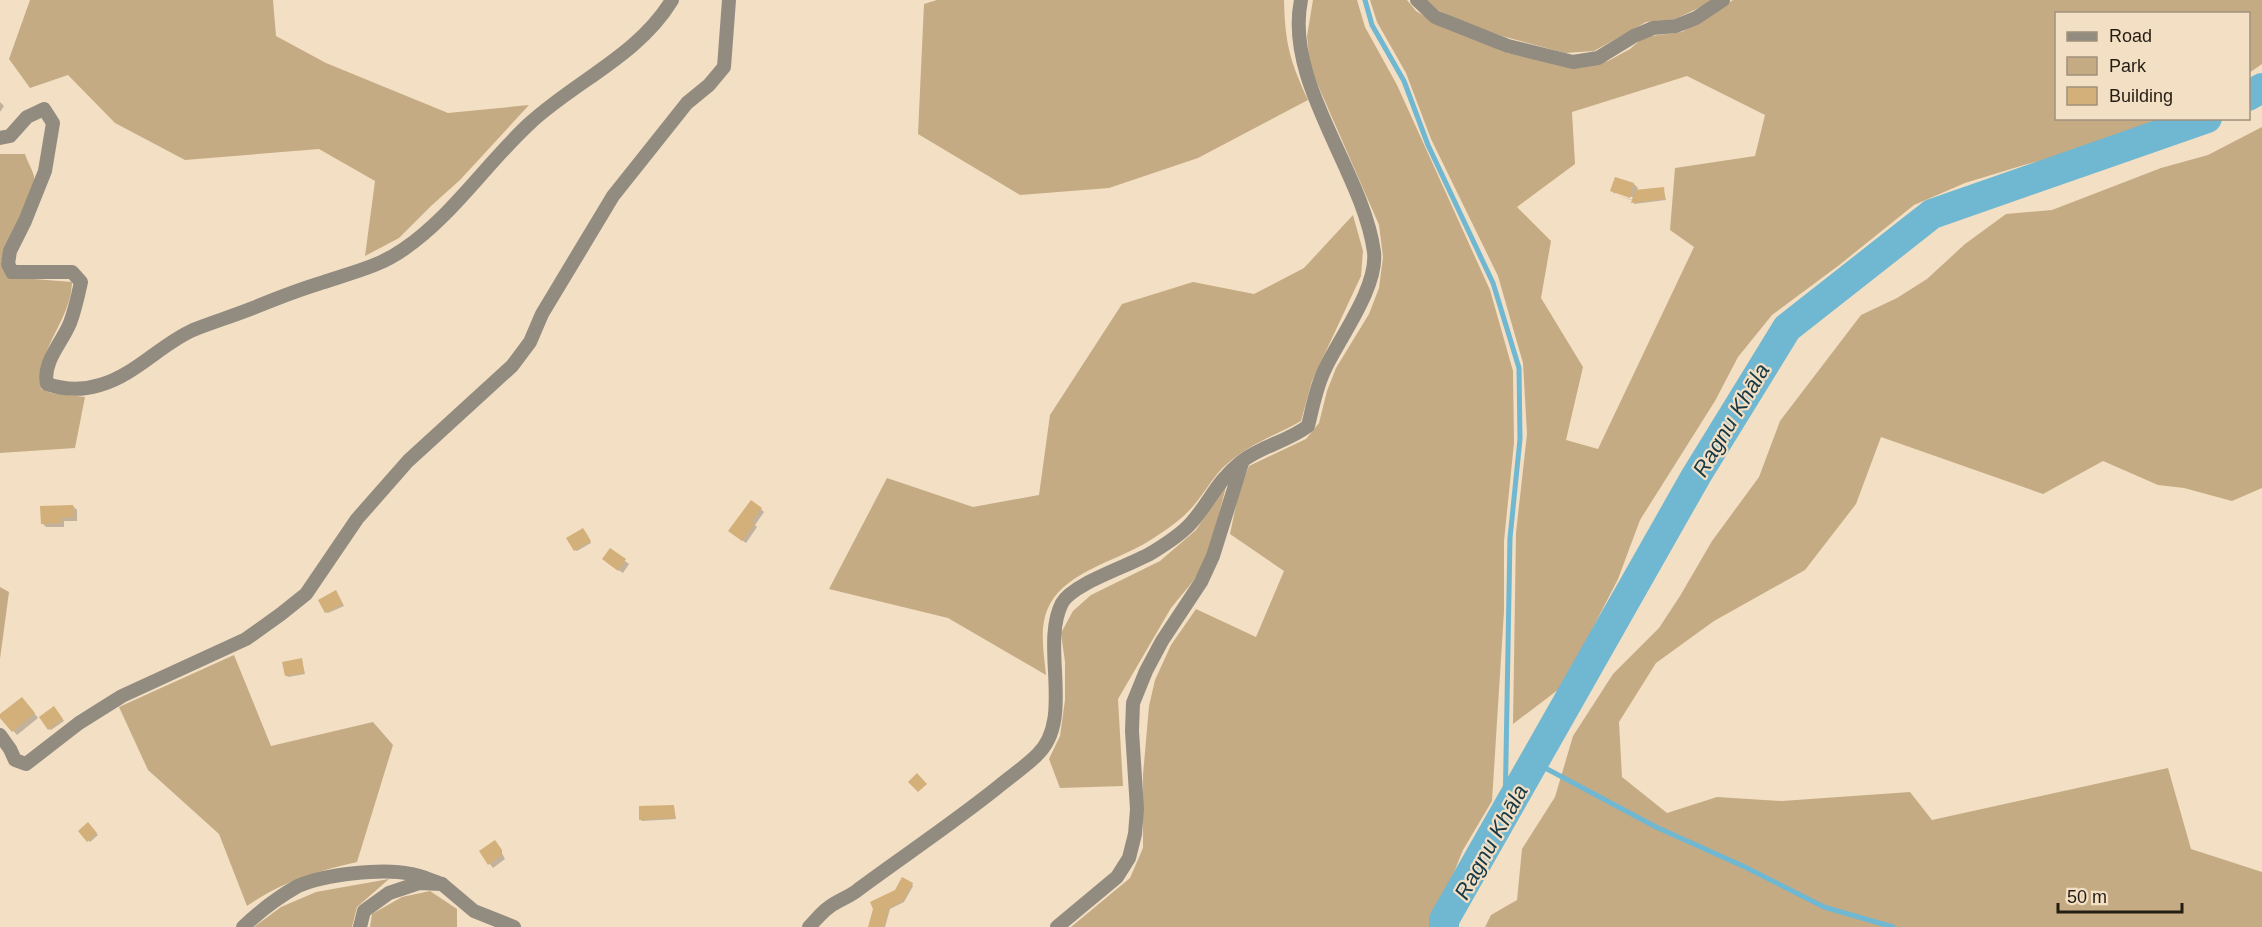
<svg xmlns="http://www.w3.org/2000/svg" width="2262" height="927" font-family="Arial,sans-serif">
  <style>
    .green { fill: #c5ab84; fill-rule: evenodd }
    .shadow { fill: #0003 }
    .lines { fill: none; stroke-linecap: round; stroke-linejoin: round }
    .stream { stroke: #70b7d2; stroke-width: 5 }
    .river { stroke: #70b7d2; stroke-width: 30 }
    .building { fill: #d3af7a }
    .minor { stroke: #928c80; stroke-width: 14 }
    .labels { text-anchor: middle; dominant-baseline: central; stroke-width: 4.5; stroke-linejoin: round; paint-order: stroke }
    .water-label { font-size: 22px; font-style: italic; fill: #173945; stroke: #f3dfc3 }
  </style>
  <rect width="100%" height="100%" fill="#f3dfc3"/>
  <!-- green -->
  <g class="green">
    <polygon points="30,0 273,0 276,36 326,63 448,113 529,105 460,180 431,206 399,238 365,256 375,181 319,149 185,160 115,123 68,75 30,88 9,59"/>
    <path d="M937,0H1284C1285,44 1290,61 1308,100L1198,158L1109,188L1020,195L918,134L924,4Z"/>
    <polygon points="1313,0 1357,0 1365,27 1397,85 1490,290 1513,371 1514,443 1504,541 1504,611 1492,801 1463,850 1440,907 1435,927 1071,927 1130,878 1143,848 1143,775 1149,706 1155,680 1171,645 1196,609 1256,637 1284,571 1230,534 1239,491 1249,466 1306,439 1319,423 1327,391 1336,368 1369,314 1379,288 1383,257 1379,225 1310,67 1307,36"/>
    <path d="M1370,0H1407L1416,11L1434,22L1507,53L1574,68L1608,61L1630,49L1644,37L1682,32L1733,0H2262V64L2249,73L2248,14H2056V118L2179,119L2153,131L2024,165L1965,183L1914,205L1838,266L1772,315L1738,357L1715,401L1640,520L1618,579L1563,686L1513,724L1516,533L1527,434L1523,363L1498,276L1431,139L1406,73L1377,22ZM1687,76L1765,115L1755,156L1675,168L1670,230L1694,247L1598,449L1566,440L1583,367L1541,298L1551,241L1517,207L1575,164L1572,112Z"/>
    <polygon points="1422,0 1711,0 1705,5 1675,19 1646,22 1594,51 1565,53 1502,36 1456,19 1427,5"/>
    <polygon points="2262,127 2262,488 2232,501 2184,488 2158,485 2103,461 2043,494 1881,437 1856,504 1805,570 1714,621 1656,663 1619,722 1622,777 1667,813 1717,797 1782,801 1910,792 1932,820 2168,768 2191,849 2262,872 2262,927 1485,927 1491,915 1517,900 1522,849 1555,797 1573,736 1613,674 1659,628 1680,596 1712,541 1759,477 1780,421 1861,315 1897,298 1927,279 1965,244 2006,214 2052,210 2161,168 2208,155"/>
    <path d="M0,154H25C27,161 32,169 34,176C37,191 7,244 1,263L9,277L72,282C71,321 36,348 41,389L51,393L85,397L75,448L0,453Z"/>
    <path d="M1353,215L1363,251L1361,276L1312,381L1301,421C1278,434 1253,443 1233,459C1216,471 1208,488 1195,504C1183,519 1165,531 1149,541C1119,560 1068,571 1050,604C1038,626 1044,652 1046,675L948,618L829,589L887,478L973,507L1039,495L1050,415L1122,304L1193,282L1254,294L1304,268Z"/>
    <polygon points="1227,483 1208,556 1194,580 1171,608 1118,699 1123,786 1060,788 1049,759 1060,736 1065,700 1065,662 1061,633 1073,611 1091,595 1160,561 1196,530"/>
    <polygon points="0,587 9,592 0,659"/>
    <path d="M234,655L271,746L373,722L393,745L357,862C317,871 281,882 247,906L219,834L148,770L119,707Z"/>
    <polygon points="389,879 357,907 352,927 254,927 281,907 316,892"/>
    <polygon points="430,891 457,909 457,927 370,927 372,914 402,897"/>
  </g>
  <!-- shadow -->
  <g class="shadow">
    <polygon points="0,102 4,106 0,112"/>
    <polygon points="1634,184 1638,188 1637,191 1663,188 1666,200 1634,204 1634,201 1616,195 1636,201 1637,199 1615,191 1615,194 1612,191"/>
    <polygon points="73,506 77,510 77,521 64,521 64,527 46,527 42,523"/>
    <polygon points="761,509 764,512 755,525 757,527 746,543 733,534"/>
    <polygon points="585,531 591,543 577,551 575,550"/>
    <polygon points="625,561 629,564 623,573 608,563"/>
    <polygon points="337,594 344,606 328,613 326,612"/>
    <polygon points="302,660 305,674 288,677 286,675"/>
    <polygon points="26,703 38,718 17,735 0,716"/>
    <polygon points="54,708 64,721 51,730 49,729"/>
    <polygon points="674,807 676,819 642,821 640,819"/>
    <polygon points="88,825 98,835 90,842 80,832"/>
    <polygon points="498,846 505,859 493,868 490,864"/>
    <polygon points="912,884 913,886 904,902 890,909 885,927 872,927 896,891"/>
  </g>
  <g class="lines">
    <!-- stream -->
    <g class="stream">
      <polyline points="1365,0 1372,25 1404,81 1428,145 1493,283 1519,368 1520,439 1510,538 1505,813"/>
      <polyline points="1534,762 1656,827 1745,867 1824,907 1893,927"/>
    </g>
    <!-- river -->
    <g class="river">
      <polyline points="2248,96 2262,88"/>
      <polyline points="1444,927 1444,920 1696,476 1787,328 1932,214 2207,118"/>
    </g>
  </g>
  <!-- building -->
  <g class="building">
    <polygon points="1615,177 1634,183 1630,198 1610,191"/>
    <polygon points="1664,187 1665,199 1631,203 1635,190"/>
    <polygon points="751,500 762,508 752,521 755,523 742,541 728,531"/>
    <polygon points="73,505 74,517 61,518 61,523 41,524 40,506"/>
    <polygon points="583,528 591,541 574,551 566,538"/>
    <polygon points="610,548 626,559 618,571 602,559"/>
    <polygon points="336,590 343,604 325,613 318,600"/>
    <polygon points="302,658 304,673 285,676 282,662"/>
    <polygon points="22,697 35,713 12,732 0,718 0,714"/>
    <polygon points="54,706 63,719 48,730 39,717"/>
    <polygon points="917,773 927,784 918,792 908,782"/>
    <polygon points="674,805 675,818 639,820 639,806"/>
    <polygon points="88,822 97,833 87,842 78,831"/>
    <polygon points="495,840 502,850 502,855 488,865 479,851"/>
    <polygon points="902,877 913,883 903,901 889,908 884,927 868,927 873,909 870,902 895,890"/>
  </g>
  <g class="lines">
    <!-- minor -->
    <g class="minor">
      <polyline points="1417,0 1435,17 1508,46 1573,62 1598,58 1634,36 1653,28 1676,26 1696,18 1723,0"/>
      <path d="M0,138L10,136L27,117L44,109L53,123L45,171L25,221L10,251L8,264L12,272H72L81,282C78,296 75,310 70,323C62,343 42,362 47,384C65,390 81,391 100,385C135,375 160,345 193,330C213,322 233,316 253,308C275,299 298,290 321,283C350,273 379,267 404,249C452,216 486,164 529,124C575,81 638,56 672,0"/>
      <polyline points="0,735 10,749 15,760 26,764 79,723 122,696 246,639 281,614 306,594 357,519 408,461 512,366 530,342 542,314 613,196 687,103 709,85 724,67 729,0"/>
      <path d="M243,927C260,911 278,897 298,886C325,874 383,868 411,874C422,876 432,881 442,884"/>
      <polyline points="360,927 364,911 389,893 419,883 442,884 474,911 514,927"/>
      <path d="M809,927C815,921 821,913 828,908C838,900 850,897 859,889C905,855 953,823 998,787C1011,776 1025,767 1037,755C1075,719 1040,646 1062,603C1073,583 1132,565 1153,552C1166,544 1182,534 1192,522C1211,500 1217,481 1241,462C1261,446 1287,442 1308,426C1313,406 1316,387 1325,369C1340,337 1378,287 1374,252C1363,171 1284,83 1301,0"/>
      <polyline points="1057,927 1117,877 1129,858 1135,834 1137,809 1132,731 1133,703 1146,671 1162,641 1201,582 1213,556 1242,463"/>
    </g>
  </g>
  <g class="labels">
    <!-- water labels -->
    <g class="water-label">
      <text transform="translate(1731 420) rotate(-59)">Ragnu Khāla</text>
      <text transform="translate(1491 842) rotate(-61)">Ragnu Khāla</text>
    </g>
  </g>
  <!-- legend -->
  <rect x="2055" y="12" width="195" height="108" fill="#f3dfc3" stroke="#a0917d" stroke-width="1.5"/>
  <rect x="2067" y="32" width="30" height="9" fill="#928c80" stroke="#a0917d" stroke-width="1.5"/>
  <text x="2109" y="42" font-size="18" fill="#241d13">Road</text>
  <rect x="2067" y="57" width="30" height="18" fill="#c5ab84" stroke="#a0917d" stroke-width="1.5"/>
  <text x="2109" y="72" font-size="18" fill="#241d13">Park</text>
  <rect x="2067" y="87" width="30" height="18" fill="#d3af7a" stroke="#a0917d" stroke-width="1.5"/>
  <text x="2109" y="102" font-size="18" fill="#241d13">Building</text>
  <!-- scale -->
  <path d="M2058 903v9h124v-9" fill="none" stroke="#241d13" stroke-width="3"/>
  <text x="2067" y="903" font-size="18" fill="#241d13" stroke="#f3dfc3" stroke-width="4.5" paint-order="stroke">50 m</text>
</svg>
